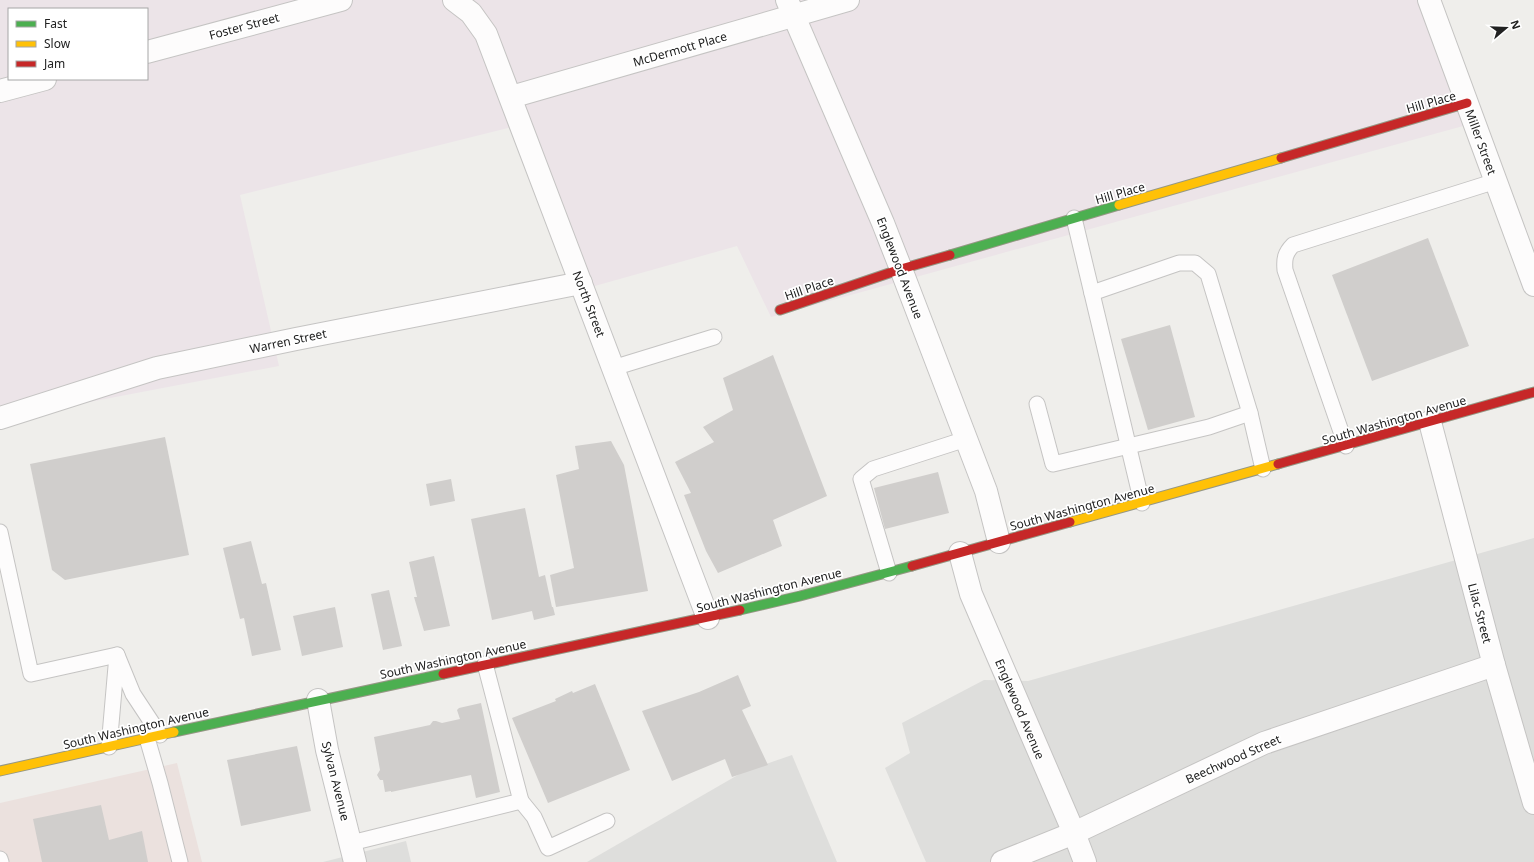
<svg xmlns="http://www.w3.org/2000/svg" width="1534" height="862" font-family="'Noto Sans',sans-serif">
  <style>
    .residential { fill: #dededc }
    .commercial { fill: #ebe1de }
    .industrial { fill: #ece4e8; fill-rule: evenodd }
    .building { fill: #d0cecc }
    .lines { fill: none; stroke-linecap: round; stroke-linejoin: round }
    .lane-casing { stroke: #c5c4c3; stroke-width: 17 }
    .street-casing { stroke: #c5c4c3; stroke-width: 24 }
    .fast-casing { stroke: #959784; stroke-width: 11 }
    .slow-casing { stroke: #959784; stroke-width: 11 }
    .jam-casing { stroke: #959784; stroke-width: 11 }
    .lane { stroke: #fdfcfc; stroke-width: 15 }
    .street { stroke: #fdfcfc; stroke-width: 22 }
    .fast { stroke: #4caf50; stroke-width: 9 }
    .slow { stroke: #ffc107; stroke-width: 9 }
    .jam { stroke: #c62828; stroke-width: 9 }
    .labels { text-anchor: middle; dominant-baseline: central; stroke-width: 3.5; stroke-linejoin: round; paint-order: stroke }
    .street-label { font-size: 12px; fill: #212121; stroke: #fff }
  </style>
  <rect width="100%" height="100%" fill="#efeeeb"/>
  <!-- residential -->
  <g class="residential">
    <polygon points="1534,538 1534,862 926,862 885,768 910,753 902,723 984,680 1028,681"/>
    <polygon points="792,755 837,862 587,862 743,772"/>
    <polygon points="406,841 411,862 323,862"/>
  </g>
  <!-- commercial -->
  <polygon class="commercial" points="177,763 202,862 0,862 0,803"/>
  <!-- industrial -->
  <path class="industrial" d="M0,0H1429L1474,123L771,317L737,246L577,291L516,126L240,195L279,366L0,419ZM9,9H147V79H9Z"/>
  <!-- building -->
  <g class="building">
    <polygon points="1428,238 1469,346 1372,381 1332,275"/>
    <polygon points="1170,325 1195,417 1148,430 1121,339"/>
    <polygon points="773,355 827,496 773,520 782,546 718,573 706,551 684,495 691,493 675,462 714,442 703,427 733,410 723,378"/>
    <polygon points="165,437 189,555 65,580 52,570 30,464"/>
    <polygon points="611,441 624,465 648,591 556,607 550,575 574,568 556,475 579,469 575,446"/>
    <polygon points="938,472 949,513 885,529 874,488"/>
    <polygon points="451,479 455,501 430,506 426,484"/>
    <polygon points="525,508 539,577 545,575 552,607 553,607 555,615 534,620 532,611 492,620 471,519"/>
    <polygon points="251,541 262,584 266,583 281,650 252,656 244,618 240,619 223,548"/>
    <polygon points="434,556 450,626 424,631 414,597 417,597 409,562"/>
    <polygon points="389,590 402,646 383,650 371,594"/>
    <polygon points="335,607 343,647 302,656 293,616"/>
    <polygon points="738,675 751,706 742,710 768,765 732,777 725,759 672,781 642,711 699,692"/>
    <polygon points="595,684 630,770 548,803 512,718 556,701 555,699 572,691 573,693"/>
    <polygon points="481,703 500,792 476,798 471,775 391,792 391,791 385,792 383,780 380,780 377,775 380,770 374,737 430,725 433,721 436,721 442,723 460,719 457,710 459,708"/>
    <polygon points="297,746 311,811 241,826 227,760"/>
    <polygon points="101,805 109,840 142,831 148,862 42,862 33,819"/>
  </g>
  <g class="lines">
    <!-- lane casing -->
    <g class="lane-casing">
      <g id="lane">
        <polyline points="1074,218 1142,503"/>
        <polyline points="1092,293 1179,263 1195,263 1208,274 1250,413 1263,469"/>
        <polyline points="613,368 714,337"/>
        <polyline points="1037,404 1053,464 1209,427 1250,413"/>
        <path d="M1346,446L1285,270C1284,259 1285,253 1293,245L1496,181"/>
        <polyline points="0,532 31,674 117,655"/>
        <polyline points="889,573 861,479 873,469 966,439"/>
        <polyline points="147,738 160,783 180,862"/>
        <polyline points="109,747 117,655 133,694 160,735"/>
        <polyline points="521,801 534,817 548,848 607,821"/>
        <polyline points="351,843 521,801 485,664"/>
        <polyline points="0,859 1,862"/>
      </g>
    </g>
    <!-- street casing -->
    <g class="street-casing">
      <g id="street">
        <polyline points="454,0 471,13 486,34 708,618"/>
        <polyline points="787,0 883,223 901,269 986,491 999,542"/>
        <polyline points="1429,0 1534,285"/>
        <polyline points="147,52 341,0"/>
        <polyline points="0,91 45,79"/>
        <polyline points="511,97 848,0"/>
        <polyline points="0,418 157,368 296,339 581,283"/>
        <polyline points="1430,422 1494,665 1534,803"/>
        <polyline points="960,553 971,594 1074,833 1085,862"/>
        <polyline points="318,700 327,750 355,862"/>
        <polyline points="1002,862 1074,833 1264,743 1494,665"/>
      </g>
    </g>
    <!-- fast casing -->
    <g class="fast-casing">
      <g id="fast">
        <polyline points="950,255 1119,205"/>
        <polyline points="740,610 800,596 912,566"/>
        <polyline points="174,732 443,674"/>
      </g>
    </g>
    <!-- slow casing -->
    <g class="slow-casing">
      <g id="slow">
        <polyline points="1119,205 1281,158"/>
        <polyline points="1070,522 1278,464"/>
        <polyline points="0,771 174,732"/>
      </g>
    </g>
    <!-- jam casing -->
    <g class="jam-casing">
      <g id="jam">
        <polyline points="1281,158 1467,103"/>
        <polyline points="780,310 901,269 950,255"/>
        <polyline points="1278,464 1534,392"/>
        <polyline points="912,566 1070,522"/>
        <polyline points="443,674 740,610"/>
      </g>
    </g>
    <!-- lane -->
    <use href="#lane" class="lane"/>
    <!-- street -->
    <use href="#street" class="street"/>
    <!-- fast -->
    <use href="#fast" class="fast"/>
    <!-- slow -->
    <use href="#slow" class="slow"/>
    <!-- jam -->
    <use href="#jam" class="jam"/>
  </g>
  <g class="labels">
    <!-- street labels -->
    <g class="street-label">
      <text transform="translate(244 26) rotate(-15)">Foster Street</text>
      <text transform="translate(680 49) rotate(-16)">McDermott Place</text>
      <text transform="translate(1431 102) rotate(-16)">Hill Place</text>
      <text transform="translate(1481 142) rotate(70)">Miller Street</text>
      <text transform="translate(1120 193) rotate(-16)">Hill Place</text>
      <text transform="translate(900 268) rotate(69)">Englewood Avenue</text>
      <text transform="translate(809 288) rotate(-19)">Hill Place</text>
      <text transform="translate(589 304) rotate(69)">North Street</text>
      <text transform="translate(288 341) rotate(-12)">Warren Street</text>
      <text transform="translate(1394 420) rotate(-16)">South Washington Avenue</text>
      <text transform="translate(1082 507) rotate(-15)">South Washington Avenue</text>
      <text transform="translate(769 590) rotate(-14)">South Washington Avenue</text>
      <text transform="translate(1480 613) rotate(75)">Lilac Street</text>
      <text transform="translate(453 659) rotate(-12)">South Washington Avenue</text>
      <text transform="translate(1020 709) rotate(67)">Englewood Avenue</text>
      <text transform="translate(136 728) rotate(-13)">South Washington Avenue</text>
      <text transform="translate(1233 759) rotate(-24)">Beechwood Street</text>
      <text transform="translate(336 781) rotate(76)">Sylvan Avenue</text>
    </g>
  </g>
  <!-- legend -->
  <rect x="8" y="8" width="140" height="72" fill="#ffffff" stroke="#a6a6a6"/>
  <rect x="16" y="21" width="20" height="6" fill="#4caf50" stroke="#a6a6a6"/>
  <text x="44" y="28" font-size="12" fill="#212121">Fast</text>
  <rect x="16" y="41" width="20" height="6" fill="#ffc107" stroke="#a6a6a6"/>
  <text x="44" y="48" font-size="12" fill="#212121">Slow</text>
  <rect x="16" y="61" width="20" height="6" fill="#c62828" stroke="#a6a6a6"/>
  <text x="44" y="68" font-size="12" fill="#212121">Jam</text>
  <!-- north arrow -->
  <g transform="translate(1506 28) rotate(71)" stroke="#ffffff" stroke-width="3" paint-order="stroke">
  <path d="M0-3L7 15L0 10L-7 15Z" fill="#212121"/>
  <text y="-6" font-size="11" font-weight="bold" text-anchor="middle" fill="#212121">N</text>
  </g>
</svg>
